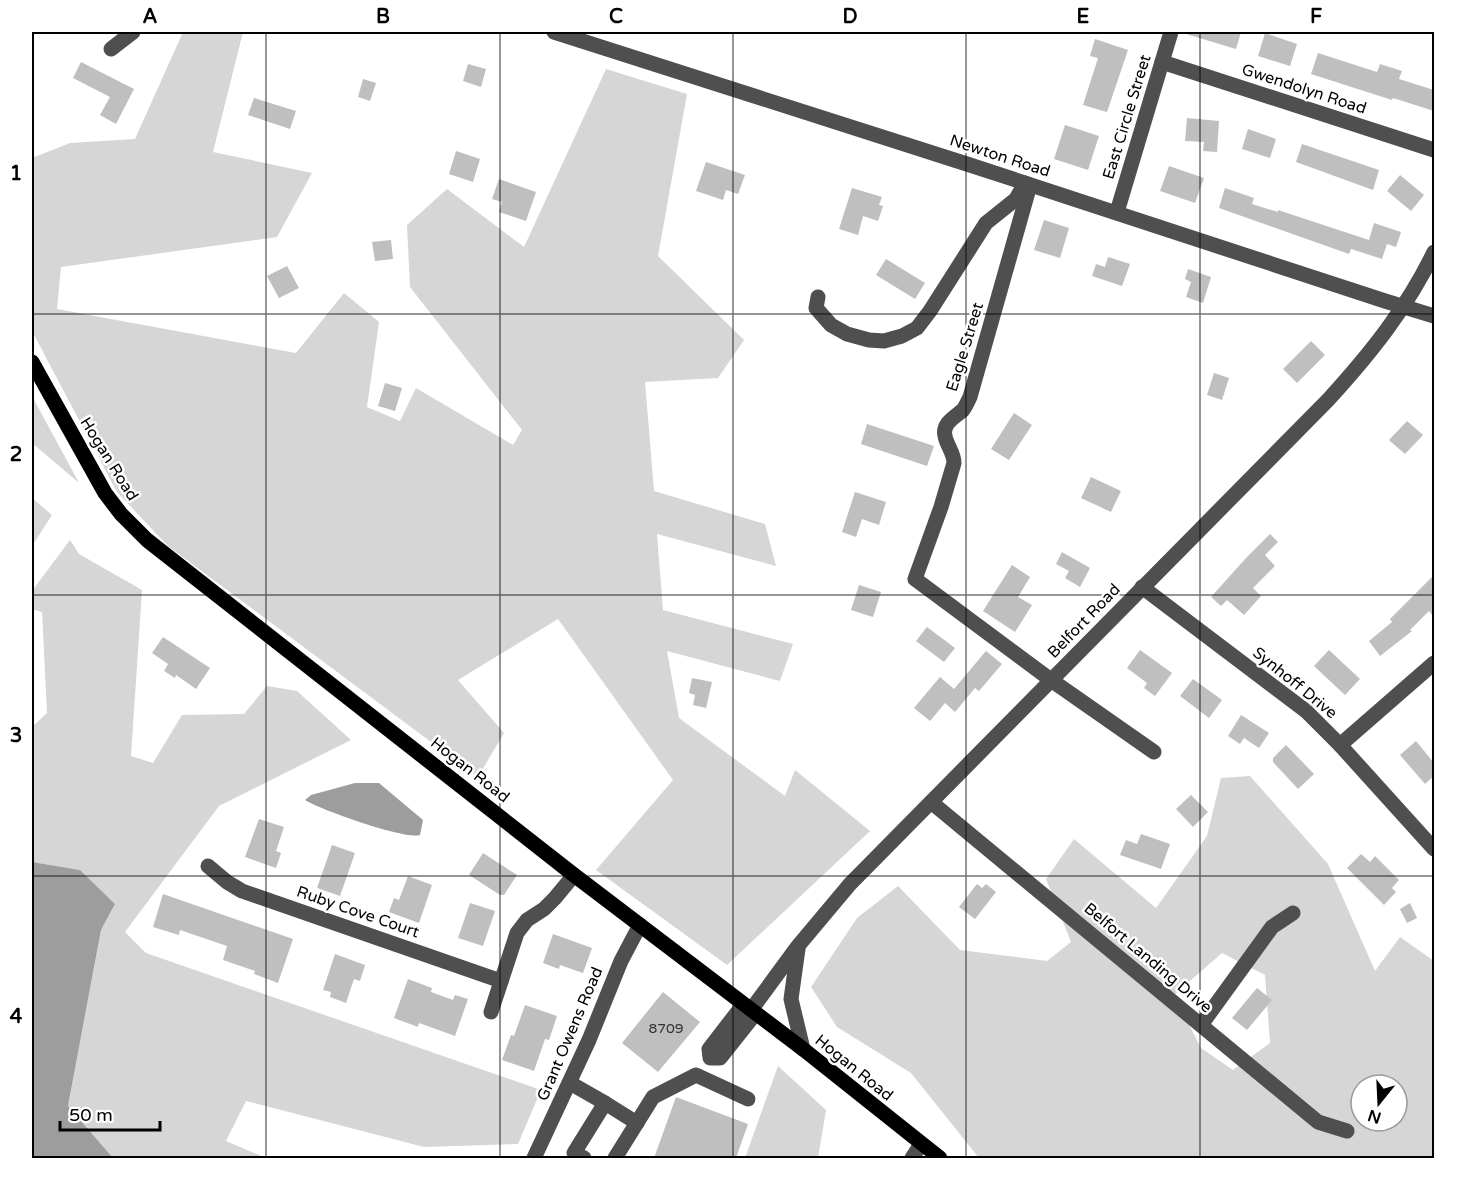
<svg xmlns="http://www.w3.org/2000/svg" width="1466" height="1190" font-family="'Varela Round',sans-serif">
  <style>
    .green { fill: #d6d6d6; fill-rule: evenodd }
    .water { fill: #9d9d9d }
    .building { fill: #bfbfbf }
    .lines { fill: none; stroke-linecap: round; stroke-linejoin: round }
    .minor { stroke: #4f4f4f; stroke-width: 15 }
    .major { stroke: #000; stroke-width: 15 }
    .grid { fill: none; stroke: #000; stroke-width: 1.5; stroke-opacity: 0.55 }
    .labels { text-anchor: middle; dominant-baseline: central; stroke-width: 5; stroke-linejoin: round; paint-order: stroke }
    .number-label { font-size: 14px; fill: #303030 }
    .street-label { font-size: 16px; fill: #000; stroke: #fff }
    .neatline { fill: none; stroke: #000; stroke-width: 2 }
    .grid-label { font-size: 20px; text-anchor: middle; font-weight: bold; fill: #000 }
  </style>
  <rect width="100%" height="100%" fill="#fff"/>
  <!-- green -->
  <g class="green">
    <polygon points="183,32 243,32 213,152 312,173 277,237 61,267 57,309 296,353 344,293 379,322 367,407 400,421 416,388 513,445 522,430 410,287 407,225 447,189 524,247 606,69 687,94 658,256 744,340 718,378 645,382 654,491 765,524 776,566 657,534 663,610 793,644 780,681 667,651 679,718 785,796 795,770 870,831 727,965 596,870 673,780 558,619 458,680 504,733 478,777 168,546 117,492 32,331 32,158 70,143 135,139"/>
    <polygon points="32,396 78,481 78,482 32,443"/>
    <polygon points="32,498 52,515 32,546"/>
    <polygon points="70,540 79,554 142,590 131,756 153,763 182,715 244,714 267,686 297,691 351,740 219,806 125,932 146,953 541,1090 518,1144 424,1147 246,1101 226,1141 266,1158 113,1158 68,1106 101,930 115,904 80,870 32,862 32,727 47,713 42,612 32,609 32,591"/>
    <path d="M1250,776L1328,864L1375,971L1400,937L1434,961V1158H979L911,1073L837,1027L811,987L857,918L898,886L960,950L1047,961L1071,942L1046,879L1074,839L1156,908L1207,836L1221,778ZM1222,953L1265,975L1270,1043L1233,1070L1201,1048L1174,995ZM1361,1085H1397V1121H1361Z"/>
    <polygon points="778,1066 826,1110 818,1158 745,1158"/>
  </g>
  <!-- water -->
  <g class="water">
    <path d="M355,783H379L423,820L420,835C405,840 321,810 305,800L311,795Z"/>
    <polygon points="32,862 80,870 115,904 101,930 68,1106 113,1158 32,1158"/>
  </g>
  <!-- building -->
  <g class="building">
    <polygon points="1187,32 1241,32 1236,49 1186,34"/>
    <polygon points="1265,33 1297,44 1290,66 1258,56"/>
    <polygon points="1095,39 1128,50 1107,112 1083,105 1098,58 1090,56"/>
    <polygon points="1318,53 1377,72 1380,64 1402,71 1399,79 1434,90 1434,111 1393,98 1392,100 1311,74"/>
    <polygon points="81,62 134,89 116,124 100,115 110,97 73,78"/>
    <polygon points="468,64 486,69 481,87 463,81"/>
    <polygon points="363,79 376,83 370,101 358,97"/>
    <polygon points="254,98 296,111 290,129 248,115"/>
    <polygon points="1187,118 1219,121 1217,152 1203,151 1204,142 1185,141"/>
    <polygon points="1065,125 1099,136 1088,170 1054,159"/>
    <polygon points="1248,129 1276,139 1270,158 1242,149"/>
    <polygon points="1302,144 1379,170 1373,190 1296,162"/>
    <polygon points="456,151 480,159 473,182 449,174"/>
    <polygon points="706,162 745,175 738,194 726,190 723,200 696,191"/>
    <polygon points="1169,166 1204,178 1195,203 1160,191"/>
    <polygon points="1400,175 1424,195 1411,211 1387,191"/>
    <polygon points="499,179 536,192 526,221 499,212 502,202 492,199"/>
    <polygon points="852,188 882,197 879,205 883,206 878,221 863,216 858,235 839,229"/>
    <polygon points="1225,188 1254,198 1252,204 1278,212 1278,210 1369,240 1374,223 1401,232 1396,247 1387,244 1382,259 1351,249 1349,254 1219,208"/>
    <polygon points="1044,220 1069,228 1060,258 1034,250"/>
    <polygon points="391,240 393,259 375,261 372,242"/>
    <polygon points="1108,257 1130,264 1122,286 1092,276 1096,264 1105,267"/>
    <polygon points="886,259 925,283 915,299 876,275"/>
    <polygon points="287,266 299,288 279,298 267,276"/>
    <polygon points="1188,269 1211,277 1203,303 1186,297 1191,282 1185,279"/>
    <polygon points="1311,341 1325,355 1297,383 1283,369"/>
    <polygon points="1214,373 1229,378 1222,400 1207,395"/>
    <polygon points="385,383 402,388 395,411 378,406"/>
    <polygon points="1014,413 1032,425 1009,460 991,449"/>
    <polygon points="1407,421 1423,435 1405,454 1389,440"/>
    <polygon points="867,424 934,446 927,466 861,444"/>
    <polygon points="1091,477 1121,491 1111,512 1081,498"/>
    <polygon points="855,492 886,502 879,525 862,519 856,537 842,532"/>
    <polygon points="1270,534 1278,542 1265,555 1275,566 1253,588 1261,596 1244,615 1227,600 1221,606 1211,597 1246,558"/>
    <polygon points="1062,552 1090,568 1080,587 1065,578 1069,571 1056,564"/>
    <polygon points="1012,565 1030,577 1018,597 1032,605 1015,632 983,611"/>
    <polygon points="1434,575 1434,617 1429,611 1410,630 1412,631 1380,656 1369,641 1392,622 1390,619"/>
    <polygon points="859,585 881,592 873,617 851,610"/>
    <polygon points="927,627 955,648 944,662 916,641"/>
    <polygon points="163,637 210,668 196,689 176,675 175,678 164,671 168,664 152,653"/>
    <polygon points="1140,650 1172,673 1155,696 1144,688 1147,683 1127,668"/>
    <polygon points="1329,650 1360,679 1345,695 1314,666"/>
    <polygon points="986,651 1002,664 979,691 975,688 955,712 945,703 930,721 914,708 940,677 954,689"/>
    <polygon points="692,678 712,682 706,708 693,705 695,695 689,693"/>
    <polygon points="1193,679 1222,700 1209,718 1180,696"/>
    <polygon points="1241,715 1269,733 1259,748 1244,738 1240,744 1228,736"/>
    <polygon points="1416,741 1434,763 1434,776 1425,784 1400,755"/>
    <polygon points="1286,745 1314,774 1298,789 1273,762 1273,758"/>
    <polygon points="1191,795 1208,812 1193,827 1176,809"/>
    <polygon points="259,819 284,827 276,851 281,853 276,868 245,857"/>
    <polygon points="1141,834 1170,844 1161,869 1120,855 1126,840 1137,844"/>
    <polygon points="332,845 355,853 340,896 317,888"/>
    <polygon points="483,853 517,875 504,895 500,895 469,875"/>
    <polygon points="1361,854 1370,862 1375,856 1399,880 1392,888 1396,892 1384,905 1347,868"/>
    <polygon points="408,876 432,885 419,923 389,912 394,898 399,900"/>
    <polygon points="977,884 982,888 986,884 996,892 975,919 959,907"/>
    <polygon points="163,894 293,939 278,983 254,974 255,971 223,960 227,946 180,930 179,935 153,927"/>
    <polygon points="470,903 495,911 483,946 458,938"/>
    <polygon points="1410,903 1417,918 1407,923 1400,909"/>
    <polygon points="553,934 592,948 583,973 560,965 559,969 543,963"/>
    <polygon points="335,954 365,965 360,981 354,979 346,1003 330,997 331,992 323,990"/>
    <polygon points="408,979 432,988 431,992 453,1000 455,995 468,999 455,1036 419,1023 418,1027 394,1018"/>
    <polygon points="1257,988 1272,1000 1247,1030 1232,1018"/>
    <polygon points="663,992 700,1022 658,1072 622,1043"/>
    <polygon points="525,1005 557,1016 549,1040 545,1039 534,1071 502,1060 511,1035 514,1036"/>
    <polygon points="676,1097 748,1124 736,1158 654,1158"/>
  </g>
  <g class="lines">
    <!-- minor -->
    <g class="minor">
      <polyline points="554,32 970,165 1385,301 1434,316"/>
      <polyline points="111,49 133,32"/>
      <polyline points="1162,62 1434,150"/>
      <path d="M1030,185L970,397C968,401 966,406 963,410C955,417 942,423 945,436C947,446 954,453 954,463L941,507L915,579L1051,680L1154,752"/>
      <polyline points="1117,212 1171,32"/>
      <polyline points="818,297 816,308 831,325 847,334 869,340 884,341 902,336 917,328 930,311 986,223 1016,199 1025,183"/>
      <polyline points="1142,587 1306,711 1340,745 1434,849"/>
      <polyline points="1340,745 1434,663"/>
      <polyline points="931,802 1318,1122 1347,1131"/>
      <polyline points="208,866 227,882 242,891 501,981"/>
      <polyline points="798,949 791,999 803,1049"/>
      <polyline points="743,1005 709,1049 710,1058 720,1058 755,1014"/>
      <path d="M751,1010L798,946L850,884L1328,400C1370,354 1407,308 1434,252"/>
      <polyline points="491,1012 517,933 527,920 544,909 555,898 574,875"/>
      <polyline points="1201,1025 1272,927 1293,913"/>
      <polyline points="570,1083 605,1103 574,1153 584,1158"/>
      <polyline points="605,1103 637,1123"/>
      <polyline points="534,1158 589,1040 621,961 640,925"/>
      <polyline points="615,1158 653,1097 696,1075 748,1099"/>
      <polyline points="912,1158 921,1144"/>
    </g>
    <!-- major -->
    <polyline class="major" points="32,362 105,493 121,514 147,540 574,875 803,1049 940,1158"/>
  </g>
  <!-- grid -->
  <path class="grid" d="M266,32V1158M500,32V1158M733,32V1158M966,32V1158M1200,32V1158M32,314H1434M32,595H1434M32,876H1434"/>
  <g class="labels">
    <!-- number labels -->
    <g class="number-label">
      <text x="666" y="1028">8709</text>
    </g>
    <!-- street labels -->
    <g class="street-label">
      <text transform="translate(1304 89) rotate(18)">Gwendolyn Road</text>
      <text transform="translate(1127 117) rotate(-73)">East Circle Street</text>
      <text transform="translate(1000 156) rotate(18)">Newton Road</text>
      <text transform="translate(965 347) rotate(-73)">Eagle Street</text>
      <text transform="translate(109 459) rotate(58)">Hogan Road</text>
      <text transform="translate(1084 621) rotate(-46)">Belfort Road</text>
      <text transform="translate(1295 683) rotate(39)">Synhoff Drive</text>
      <text transform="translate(470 770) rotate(38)">Hogan Road</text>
      <text transform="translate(358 912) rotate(19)">Ruby Cove Court</text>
      <text transform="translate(1148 958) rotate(40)">Belfort Landing Drive</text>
      <text transform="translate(570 1034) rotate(-67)">Grant Owens Road</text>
      <text transform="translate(854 1068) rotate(39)">Hogan Road</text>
    </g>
  </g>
  <!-- border -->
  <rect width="1466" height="1190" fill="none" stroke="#ffffff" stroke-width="66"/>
  <!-- north arrow -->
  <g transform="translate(1379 1103) rotate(198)"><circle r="28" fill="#ffffff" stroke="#999999" stroke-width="1.5"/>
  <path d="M0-4.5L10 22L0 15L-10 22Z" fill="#000000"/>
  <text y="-9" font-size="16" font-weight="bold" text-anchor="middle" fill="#000000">N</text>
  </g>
  <!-- scale -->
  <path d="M60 1121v9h100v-9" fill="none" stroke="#000000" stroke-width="3"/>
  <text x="69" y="1121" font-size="18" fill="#000000" stroke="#ffffff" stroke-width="4.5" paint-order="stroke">50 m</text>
  <rect x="33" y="33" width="1400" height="1124" class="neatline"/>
  <g class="grid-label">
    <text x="150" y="23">A</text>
    <text x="383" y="23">B</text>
    <text x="616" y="23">C</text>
    <text x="850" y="23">D</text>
    <text x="1083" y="23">E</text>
    <text x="1316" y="23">F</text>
    <text x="16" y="180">1</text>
    <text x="16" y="461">2</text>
    <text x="16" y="742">3</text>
    <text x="16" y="1023">4</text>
  </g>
</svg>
